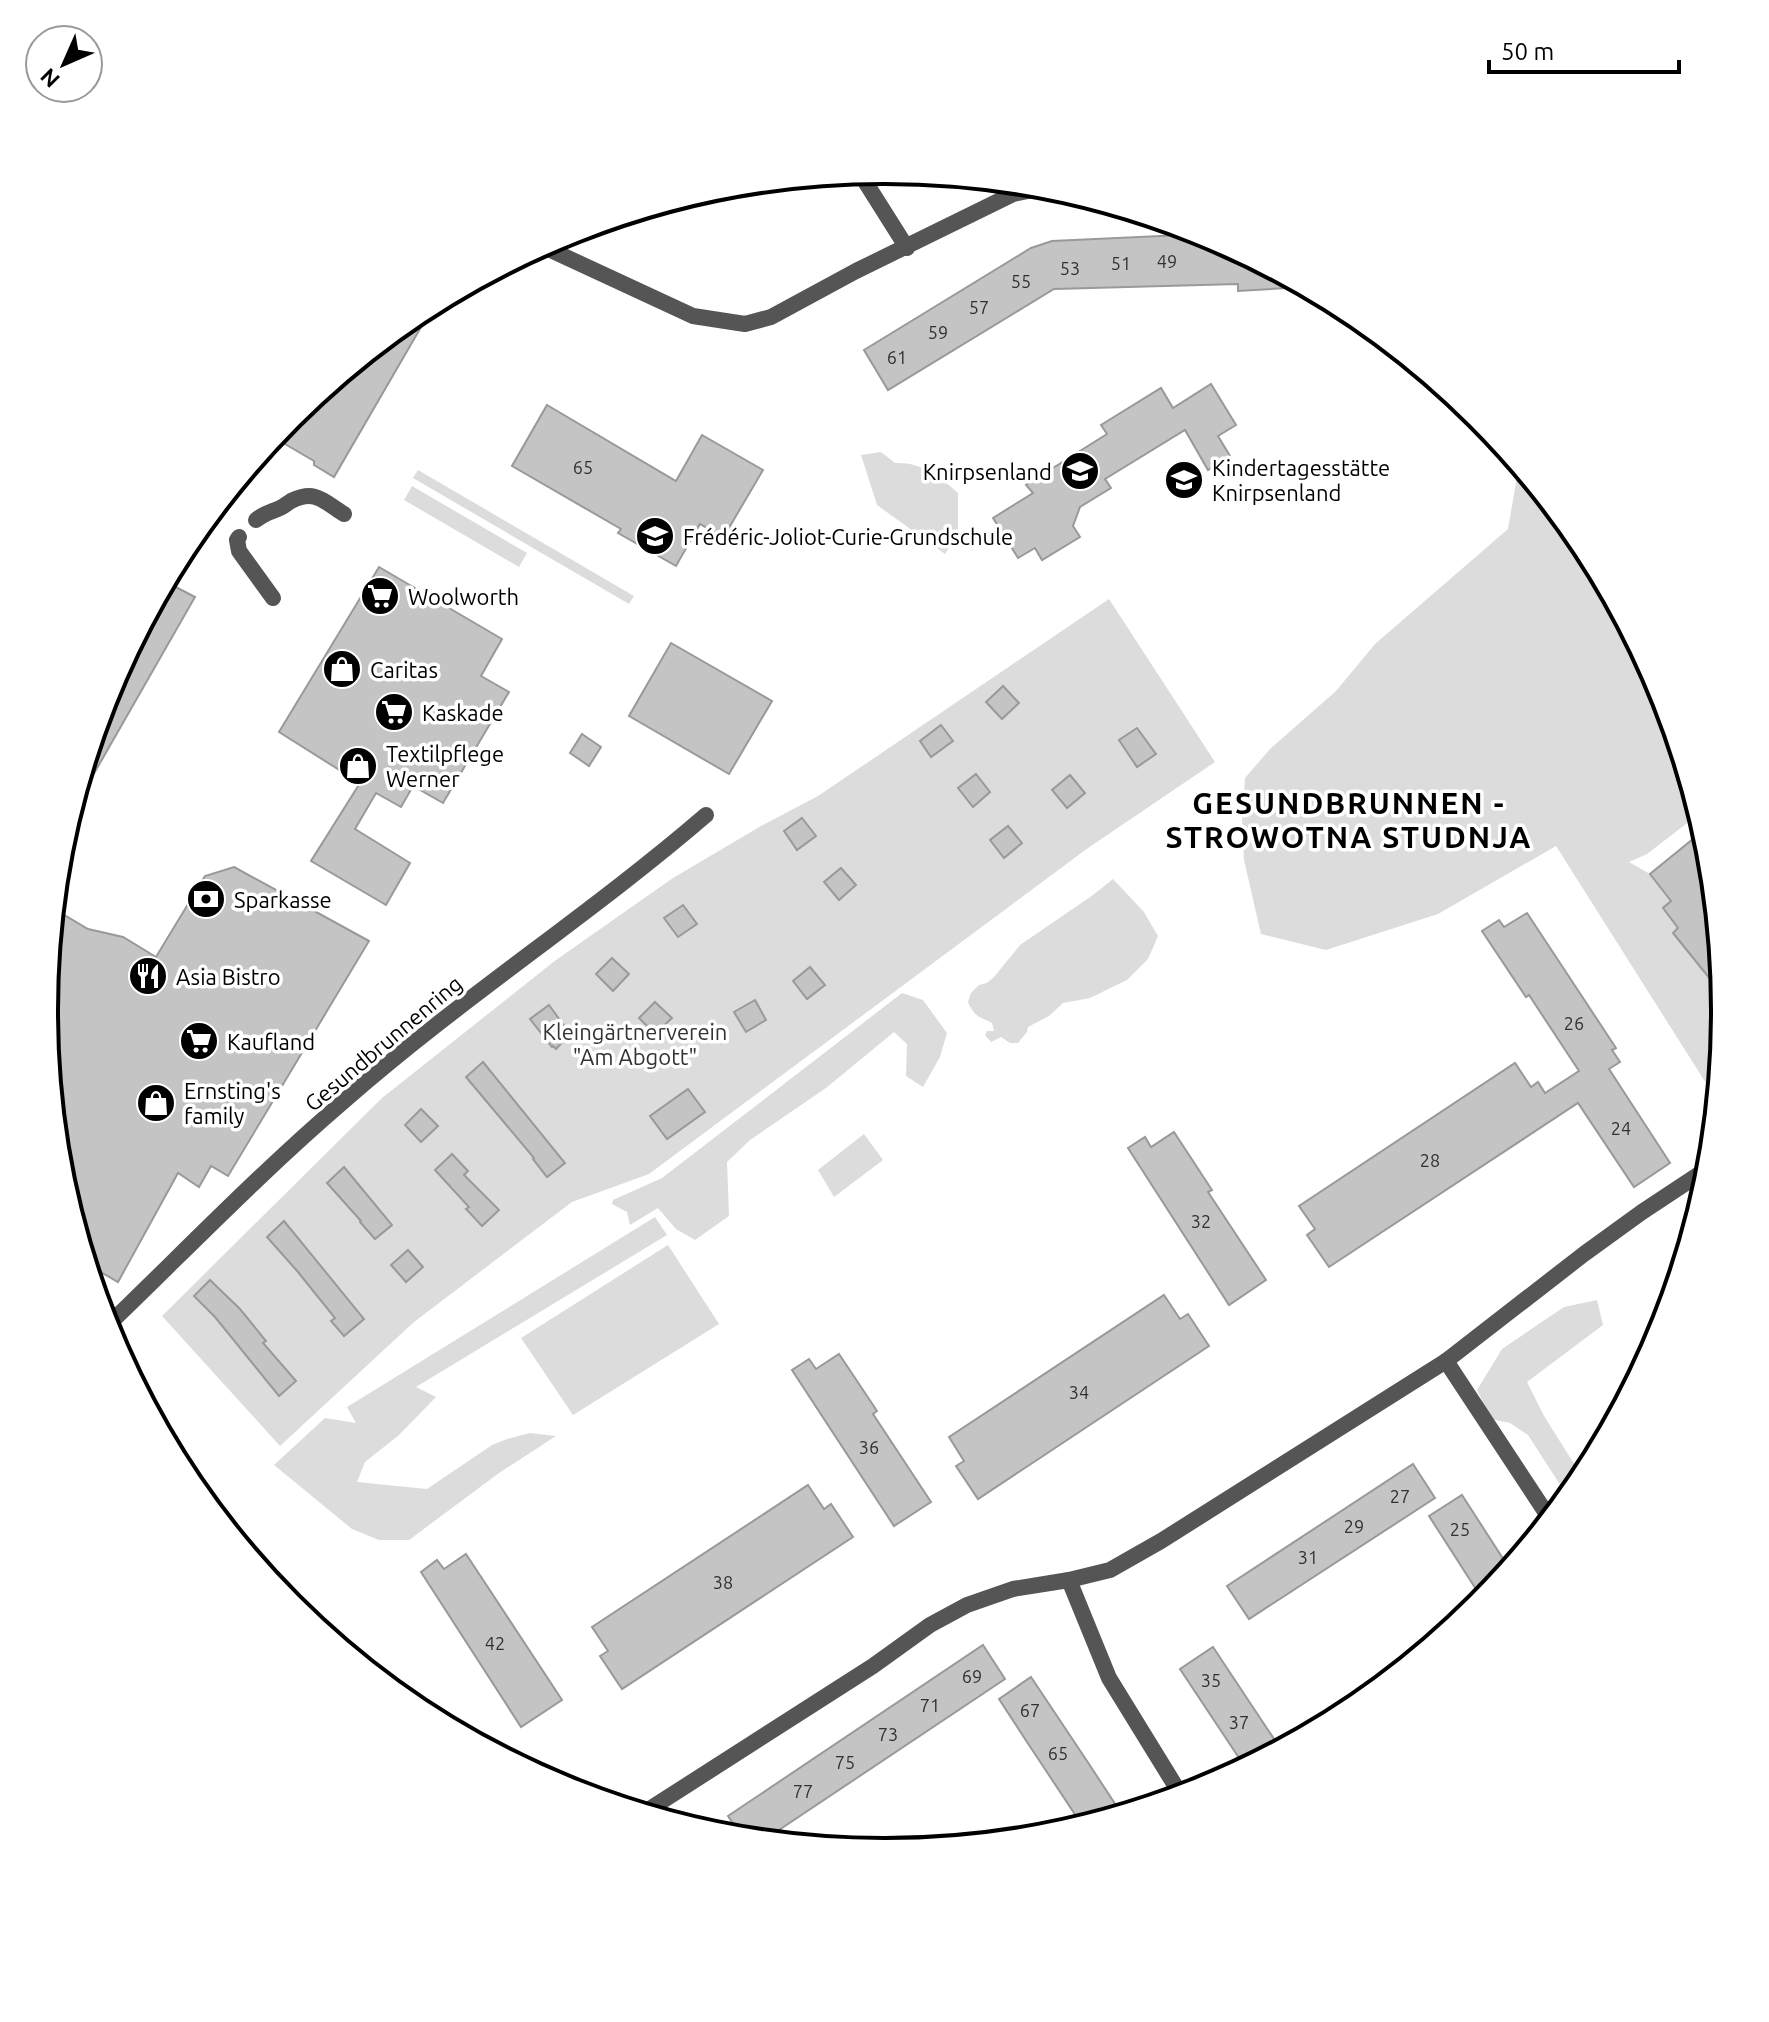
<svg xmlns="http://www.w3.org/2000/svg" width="1769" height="2022" font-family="Ubuntu,sans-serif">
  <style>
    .green { fill: #dcdcdc }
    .building { fill: #c4c4c4; stroke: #999; stroke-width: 2 }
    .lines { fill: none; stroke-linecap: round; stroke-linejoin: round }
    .street { stroke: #555; stroke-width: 16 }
    .labels { text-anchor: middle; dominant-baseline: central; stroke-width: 7; stroke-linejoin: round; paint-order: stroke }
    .number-label { font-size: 18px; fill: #313131 }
    .poi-label { font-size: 22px; fill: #000; stroke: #fff; text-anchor: start }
    .park-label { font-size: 22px; fill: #333; stroke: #fff }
    .street-label { font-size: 22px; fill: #000; stroke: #fff }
    .district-label { font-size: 30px; font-weight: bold; letter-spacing: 2px; fill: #000; stroke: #fff }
    .rim { fill: none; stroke: #000; stroke-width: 4 }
  </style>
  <rect width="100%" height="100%" fill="#fff"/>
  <!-- green -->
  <g class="green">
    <path d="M881,452L895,463C922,462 939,476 958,493V534L945,554L877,505L861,455Z"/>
    <polygon points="1519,465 1584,544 1661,690 1699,814 1647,854 1629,862 1650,874 1671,901 1663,908 1678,928 1673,933 1712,980 1721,973 1725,1011 1716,1099 1556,846 1438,914 1326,950 1261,934 1244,860 1242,819 1245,778 1270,749 1336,691 1375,644 1508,529"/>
    <polygon points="418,470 634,596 629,604 413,478"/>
    <polygon points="412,486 527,553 519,567 404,500"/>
    <polygon points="1109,599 1215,762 1088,848 649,1174 572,1202 414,1322 280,1446 162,1316 382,1098 556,960 673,878 761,826 818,796"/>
    <path d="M1113,879L1144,912L1158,936L1148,959L1127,980L1090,998L1063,1003L1049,1016L1028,1027L1027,1032L1018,1043H1010L1001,1037L991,1042L985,1035L987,1031H994L992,1023C979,1016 975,1018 968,1002L971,993L979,985L987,983L994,977L1020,945L1093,895Z"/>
    <polygon points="902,993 923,1000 947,1033 940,1057 923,1087 906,1076 907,1044 894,1032 826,1088 750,1140 727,1162 729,1216 695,1240 676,1229 658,1208 630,1225 627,1212 612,1204 613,1200 662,1178"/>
    <polygon points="864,1134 883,1160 834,1197 818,1170"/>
    <polygon points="655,1217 667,1235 416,1387 436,1397 399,1435 365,1462 357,1482 427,1489 492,1445 507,1439 530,1433 556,1436 499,1473 409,1540 379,1540 352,1529 274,1465 325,1418 356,1423 347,1407"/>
    <polygon points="668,1245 719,1324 573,1415 521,1338"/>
    <polygon points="1597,1300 1603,1325 1527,1382 1544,1416 1583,1478 1568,1497 1528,1435 1510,1423 1491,1419 1477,1390 1502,1349 1564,1307"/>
  </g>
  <!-- building -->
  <g class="building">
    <polygon points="1204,234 1304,287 1238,291 1238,284 1054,289 888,390 864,350 1031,248 1052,241"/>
    <polygon points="435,303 334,477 314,465 314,461 273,437 290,416 418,312"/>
    <polygon points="1211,384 1236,425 1218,436 1230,456 1208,470 1185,430 1105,479 1111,488 1080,507 1073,526 1080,537 1042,560 1035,548 1018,558 993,518 1033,493 1026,485 1107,434 1101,425 1161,388 1173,408"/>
    <polygon points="547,405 676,481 702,435 763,470 723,538 700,524 676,566 618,533 621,529 512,466"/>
    <polygon points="379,567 502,639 481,676 509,692 443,803 413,786 401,807 376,793 355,829 410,863 386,905 311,861 360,783 279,732"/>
    <polygon points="166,582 195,597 88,784 80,780 108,689"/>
    <polygon points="671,643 772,701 729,774 629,716"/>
    <polygon points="1003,686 1019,703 1002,719 986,702"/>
    <polygon points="941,725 953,741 931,757 920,741"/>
    <polygon points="1137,728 1156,754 1137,767 1119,740"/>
    <polygon points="582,734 601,747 589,766 570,753"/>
    <polygon points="976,774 990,792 973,807 958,788"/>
    <polygon points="1070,775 1085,793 1067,808 1052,790"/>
    <polygon points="802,818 816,836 797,850 784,831"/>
    <polygon points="1008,826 1022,843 1004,858 990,840"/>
    <polygon points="1704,830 1709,847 1723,995 1673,933 1678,928 1663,908 1671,901 1650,874"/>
    <polygon points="234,867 369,941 228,1176 211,1166 199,1187 178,1173 118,1282 87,1264 60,1175 44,1011 54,909 88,929 123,937 156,957 205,876"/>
    <polygon points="841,868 856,885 839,900 824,882"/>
    <polygon points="683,905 697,924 678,937 664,918"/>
    <polygon points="1527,913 1616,1048 1612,1050 1620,1062 1609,1069 1670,1163 1634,1187 1578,1103 1329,1267 1307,1235 1315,1229 1299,1206 1515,1063 1531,1087 1538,1082 1545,1093 1579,1071 1529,995 1526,997 1482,931 1499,920 1504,927"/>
    <polygon points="612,958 629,974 613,991 596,974"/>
    <polygon points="810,967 825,985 807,999 793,981"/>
    <polygon points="755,1000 766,1020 746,1032 734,1012"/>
    <polygon points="655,1002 672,1018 655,1034 639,1018"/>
    <polygon points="549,1005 570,1034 556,1049 553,1046 552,1047 530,1019"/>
    <polygon points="483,1062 565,1163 547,1177 533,1159 534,1158 466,1077"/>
    <polygon points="688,1089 705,1112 667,1139 650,1116"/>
    <polygon points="421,1109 438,1126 421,1142 405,1125"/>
    <polygon points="1174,1132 1212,1190 1208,1192 1266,1280 1229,1305 1128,1148 1145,1137 1151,1147"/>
    <polygon points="452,1154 468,1171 464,1175 499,1210 482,1226 466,1209 469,1207 435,1170"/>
    <polygon points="344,1167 392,1225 375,1239 360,1222 361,1221 327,1183"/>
    <polygon points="284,1221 364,1319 344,1336 331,1321 335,1318 298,1272 267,1237"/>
    <polygon points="408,1250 423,1267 406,1282 391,1265"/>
    <polygon points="210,1280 240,1309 266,1341 263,1343 296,1381 279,1396 215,1317 194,1296"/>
    <polygon points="1164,1295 1180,1319 1188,1314 1209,1346 978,1499 956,1466 964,1461 949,1437"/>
    <polygon points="839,1354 877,1411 873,1414 931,1502 894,1526 792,1370 809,1359 816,1369"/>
    <polygon points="1413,1464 1435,1498 1249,1619 1227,1586"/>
    <polygon points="808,1485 824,1509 831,1504 853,1537 622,1689 600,1656 608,1651 592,1627"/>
    <polygon points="1462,1495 1509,1568 1483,1600 1429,1516"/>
    <polygon points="466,1554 562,1700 521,1727 421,1572 437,1560 444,1569"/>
    <polygon points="983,1645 1005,1679 764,1840 742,1837 728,1816"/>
    <polygon points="1213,1647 1280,1748 1245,1767 1180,1669"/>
    <polygon points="1031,1677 1089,1764 1121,1813 1082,1825 1027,1742 999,1699"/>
  </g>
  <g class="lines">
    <!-- street -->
    <g class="street">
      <polyline points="872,172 866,183 907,248"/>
      <polyline points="542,246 693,316 745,324 771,317 856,271 1013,194 1048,187"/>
      <path d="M256,520C264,513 271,512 280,508C285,506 286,504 291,501C316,489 323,501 344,514"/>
      <polyline points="239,537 237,540 239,551 273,598"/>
      <path d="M106,1327C185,1251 261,1172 344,1101C460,999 590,915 706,815"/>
      <polyline points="1446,1361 1550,1519"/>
      <polyline points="1069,1580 1109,1678 1181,1795"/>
      <polyline points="645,1812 873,1666 930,1625 967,1605 1013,1589 1069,1580 1110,1570 1161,1541 1446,1361 1584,1254 1642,1212 1710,1167"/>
    </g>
  </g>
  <!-- icons -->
  <defs>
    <g id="school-disc" transform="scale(2)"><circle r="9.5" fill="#000" stroke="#fff"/><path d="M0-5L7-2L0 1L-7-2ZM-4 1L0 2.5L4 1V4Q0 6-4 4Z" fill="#fff"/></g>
    <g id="supermarket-disc" transform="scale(2)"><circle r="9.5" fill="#000" stroke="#fff"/><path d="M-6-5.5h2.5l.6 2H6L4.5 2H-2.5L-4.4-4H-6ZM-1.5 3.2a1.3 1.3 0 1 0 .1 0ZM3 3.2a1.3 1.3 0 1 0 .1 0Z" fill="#fff"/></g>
    <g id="shop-disc" transform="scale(2)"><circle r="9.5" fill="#000" stroke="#fff"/><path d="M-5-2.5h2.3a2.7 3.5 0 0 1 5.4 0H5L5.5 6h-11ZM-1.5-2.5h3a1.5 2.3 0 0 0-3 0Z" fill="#fff"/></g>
    <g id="bank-disc" transform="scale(2)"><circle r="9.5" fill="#000" stroke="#fff"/><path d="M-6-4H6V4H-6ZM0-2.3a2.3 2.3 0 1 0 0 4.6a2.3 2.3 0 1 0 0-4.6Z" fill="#fff"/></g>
    <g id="restaurant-disc" transform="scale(2)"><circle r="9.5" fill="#000" stroke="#fff"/><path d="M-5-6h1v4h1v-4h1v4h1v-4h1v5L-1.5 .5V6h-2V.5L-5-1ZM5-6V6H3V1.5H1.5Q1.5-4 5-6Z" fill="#fff"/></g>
  </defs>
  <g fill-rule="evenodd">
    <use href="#school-disc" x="1080" y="471"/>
    <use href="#school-disc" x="1184" y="480"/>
    <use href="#school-disc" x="655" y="536"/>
    <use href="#supermarket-disc" x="380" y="596"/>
    <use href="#shop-disc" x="342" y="669"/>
    <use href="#supermarket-disc" x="394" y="712"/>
    <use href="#shop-disc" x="358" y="766"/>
    <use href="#bank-disc" x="206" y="899"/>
    <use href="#restaurant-disc" x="148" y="976"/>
    <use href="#supermarket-disc" x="199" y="1041"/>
    <use href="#shop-disc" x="156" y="1103"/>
  </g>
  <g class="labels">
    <!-- number labels -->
    <g class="number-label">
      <text x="1167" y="261">49</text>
      <text x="1121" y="263">51</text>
      <text x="1070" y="268">53</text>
      <text x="1021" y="281">55</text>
      <text x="979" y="307">57</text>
      <text x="938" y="332">59</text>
      <text x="897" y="357">61</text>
      <text x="583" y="467">65</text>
      <text x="1574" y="1023">26</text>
      <text x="1621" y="1128">24</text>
      <text x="1430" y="1160">28</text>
      <text x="1201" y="1221">32</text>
      <text x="1079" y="1392">34</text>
      <text x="869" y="1447">36</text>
      <text x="1400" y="1496">27</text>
      <text x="1354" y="1526">29</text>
      <text x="1460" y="1529">25</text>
      <text x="1308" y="1557">31</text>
      <text x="723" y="1582">38</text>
      <text x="495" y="1643">42</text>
      <text x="972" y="1676">69</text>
      <text x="1211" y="1680">35</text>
      <text x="930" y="1705">71</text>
      <text x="1030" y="1710">67</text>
      <text x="1239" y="1722">37</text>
      <text x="888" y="1734">73</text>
      <text x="1058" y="1753">65</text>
      <text x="845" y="1762">75</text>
      <text x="803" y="1791">77</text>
    </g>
    <!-- poi labels -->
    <g class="poi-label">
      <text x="1212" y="467">Kindertagesstätte<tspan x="1212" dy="25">Knirpsenland</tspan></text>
      <text x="1052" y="471" text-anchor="end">Knirpsenland</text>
      <text x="683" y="536">Frédéric-Joliot-Curie-Grundschule</text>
      <text x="408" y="596">Woolworth</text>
      <text x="370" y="669">Caritas</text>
      <text x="422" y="712">Kaskade</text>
      <text x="386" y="753">Textilpflege<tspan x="386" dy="25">Werner</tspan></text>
      <text x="234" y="899">Sparkasse</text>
      <text x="176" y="976">Asia Bistro</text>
      <text x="227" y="1041">Kaufland</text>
      <text x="184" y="1090">Ernsting's<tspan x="184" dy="25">family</tspan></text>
    </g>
    <!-- park labels -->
    <g class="park-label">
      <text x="635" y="1031">Kleingärtnerverein<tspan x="635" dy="25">"Am Abgott"</tspan></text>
    </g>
    <!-- street labels -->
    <g class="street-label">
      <text transform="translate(383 1043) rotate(-40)">Gesundbrunnenring</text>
    </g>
    <!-- district labels -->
    <g class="district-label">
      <text x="1349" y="803">GESUNDBRUNNEN -<tspan x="1349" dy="34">STROWOTNA STUDNJA</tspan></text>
    </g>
  </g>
  <!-- crop -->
  <path d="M0 0H1769V2022H0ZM884 184H885A826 826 0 0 1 1711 1010V1012A826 826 0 0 1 885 1838H884A826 826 0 0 1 58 1012V1010A826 826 0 0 1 884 184Z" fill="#fff" fill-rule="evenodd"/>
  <path class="rim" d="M884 184H885A826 826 0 0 1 1711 1010V1012A826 826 0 0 1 885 1838H884A826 826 0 0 1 58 1012V1010A826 826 0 0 1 884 184Z"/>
  <!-- north arrow -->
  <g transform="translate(64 64) rotate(225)"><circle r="38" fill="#ffffff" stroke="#999999" stroke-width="2"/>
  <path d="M0-6L14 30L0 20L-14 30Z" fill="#000000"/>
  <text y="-12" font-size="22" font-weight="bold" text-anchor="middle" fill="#000000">N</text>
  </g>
  <!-- scale -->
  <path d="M1489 60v12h190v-12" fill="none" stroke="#000000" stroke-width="4"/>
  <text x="1501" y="60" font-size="24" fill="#000000" stroke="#ffffff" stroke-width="6" paint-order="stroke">50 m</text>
</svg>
